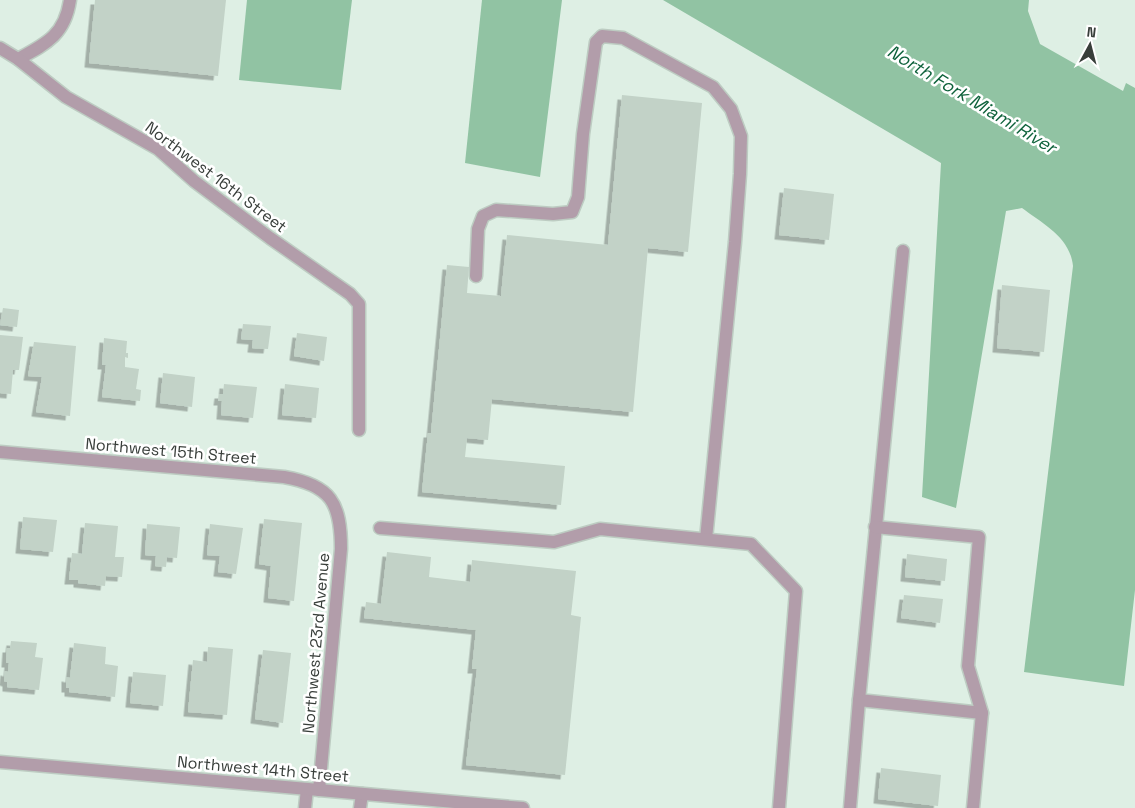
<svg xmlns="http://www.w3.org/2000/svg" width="1135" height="808" font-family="'Space Grotesk',sans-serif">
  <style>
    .water { fill: #91c3a3 }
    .building { fill: #c2d2c7; filter: url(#shadow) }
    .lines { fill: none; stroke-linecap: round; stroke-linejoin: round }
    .service-casing { stroke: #bdccc2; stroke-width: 15 }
    .minor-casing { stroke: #bdccc2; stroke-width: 15 }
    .tertiary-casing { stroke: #bdccc2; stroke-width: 15 }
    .service { stroke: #b29daa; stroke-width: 12 }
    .minor { stroke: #b29daa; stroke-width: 12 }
    .tertiary { stroke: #b29daa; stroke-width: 12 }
    .labels { text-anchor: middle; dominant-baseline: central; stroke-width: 5; stroke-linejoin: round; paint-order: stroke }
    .street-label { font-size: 16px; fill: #383e3a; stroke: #fff }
    .water-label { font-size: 18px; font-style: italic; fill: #0e623b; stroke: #fff }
  </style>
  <defs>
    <filter id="shadow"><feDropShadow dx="-4.5" dy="4.5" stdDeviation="0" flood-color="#0004"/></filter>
  </defs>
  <rect width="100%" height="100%" fill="#deefe4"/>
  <!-- water -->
  <g class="water">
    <polygon points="247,0 352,0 341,90 239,80"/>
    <polygon points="482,0 562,0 540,177 465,163"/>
    <path d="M663,0H1029L1028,11L1040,44L1123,91L1126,83L1135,88V590L1124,686L1024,672L1073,266C1070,237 1043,224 1022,208L1006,211L956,508L922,497L941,163Z"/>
  </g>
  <!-- building -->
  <g class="building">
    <polygon points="95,0 226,0 218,76 89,63"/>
    <polygon points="622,95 702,103 688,252 648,248 633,412 492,399 488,440 467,438 465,457 565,466 561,505 422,492 428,433 431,433 447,265 469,267 467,293 501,296 507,235 608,245"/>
    <polygon points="784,188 834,194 829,240 779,235"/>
    <polygon points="1002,285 1050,290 1044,352 997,348"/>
    <polygon points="3,308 19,310 17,327 0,325"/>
    <polygon points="243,324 271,326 268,349 252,348 253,340 241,339"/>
    <polygon points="297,333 327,337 324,361 294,356"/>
    <polygon points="0,335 23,337 19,370 13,370 11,394 0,393"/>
    <polygon points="104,338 127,341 126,353 128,353 128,358 125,357 125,367 139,369 136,389 141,390 140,401 102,397 106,365 102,365"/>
    <polygon points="34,342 76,346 70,416 36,412 42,377 28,376"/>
    <polygon points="163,373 195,377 192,407 160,403"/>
    <polygon points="224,384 257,387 253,418 221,415 222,401 218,401 219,394 223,394"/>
    <polygon points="285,384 319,388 316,418 282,415"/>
    <polygon points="23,517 57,520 53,552 20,549"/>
    <polygon points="264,519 302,523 294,601 268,598 271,566 259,564"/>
    <polygon points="85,523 118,526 115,557 124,557 122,577 106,576 105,586 78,583 78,580 69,580 72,553 82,554"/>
    <polygon points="147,524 180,527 177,558 167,557 166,567 155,566 156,556 145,555"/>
    <polygon points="210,524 243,528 236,574 218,572 220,556 207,555"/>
    <polygon points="387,552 431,557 429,577 470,582 472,560 576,571 571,615 581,617 565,775 466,765 477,669 472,669 476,630 364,618 366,602 381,604"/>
    <polygon points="907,554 947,559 945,581 905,577"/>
    <polygon points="904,595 943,599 940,623 901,618"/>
    <polygon points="11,641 37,643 35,657 43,658 39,690 7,687 7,682 4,681 5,671 8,672 9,663 6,663 7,648 10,648"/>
    <polygon points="74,643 106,647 105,664 118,666 115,697 69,692 69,688 66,688 66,677 70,678"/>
    <polygon points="208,647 233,649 227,715 188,712 193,660 207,662"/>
    <polygon points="263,650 291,653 283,723 255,719"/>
    <polygon points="133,672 166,675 163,706 130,703"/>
    <polygon points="881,768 941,775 938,806 878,799"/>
  </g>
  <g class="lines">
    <!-- service casing -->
    <g class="service-casing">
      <g id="service">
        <path d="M18,59C46,44 65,35 70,0"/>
        <polyline points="903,251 859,700 982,713"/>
        <polyline points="476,276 478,229 483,216 496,210 553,214 572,212 578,197 583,134 596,42 602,36 623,38 713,87 731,109 741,136 740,174 735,242 706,539"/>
        <polyline points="875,527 979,537 968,666 982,713 973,808"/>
        <polyline points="380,528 554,542 600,529 751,544 796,591 779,808"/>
        <polyline points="305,808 307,789"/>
        <polyline points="360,808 362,794"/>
        <polyline points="850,808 859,700"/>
      </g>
    </g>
    <!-- minor casing -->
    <g class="minor-casing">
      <g id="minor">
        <polyline points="0,48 18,59 66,97 158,149 194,181 270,238 350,294 359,304 359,430"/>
        <path d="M0,452L284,477C331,485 341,503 341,549L319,790"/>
      </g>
    </g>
    <!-- tertiary casing -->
    <g class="tertiary-casing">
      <polyline id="tertiary" points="0,762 523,808"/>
    </g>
    <!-- service -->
    <use href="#service" class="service"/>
    <!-- minor -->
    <use href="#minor" class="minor"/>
    <!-- tertiary -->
    <use href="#tertiary" class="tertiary"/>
  </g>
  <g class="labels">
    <!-- street labels -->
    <g class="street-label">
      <text transform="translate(216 177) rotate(37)">Northwest 16th Street</text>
      <text transform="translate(171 451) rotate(5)">Northwest 15th Street</text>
      <text transform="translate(316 643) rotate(-85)">Northwest 23rd Avenue</text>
      <text transform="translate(263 769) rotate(5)">Northwest 14th Street</text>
    </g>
    <!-- water labels -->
    <g class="water-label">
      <text transform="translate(972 99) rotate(31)">North Fork Miami River</text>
    </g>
  </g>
  <!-- north arrow -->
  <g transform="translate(1090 45) rotate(7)" stroke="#ffffff" stroke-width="4" paint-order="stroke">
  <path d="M0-4L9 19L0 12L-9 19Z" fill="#383e3a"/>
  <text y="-8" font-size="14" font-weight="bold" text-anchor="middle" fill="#383e3a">N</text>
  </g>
</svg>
